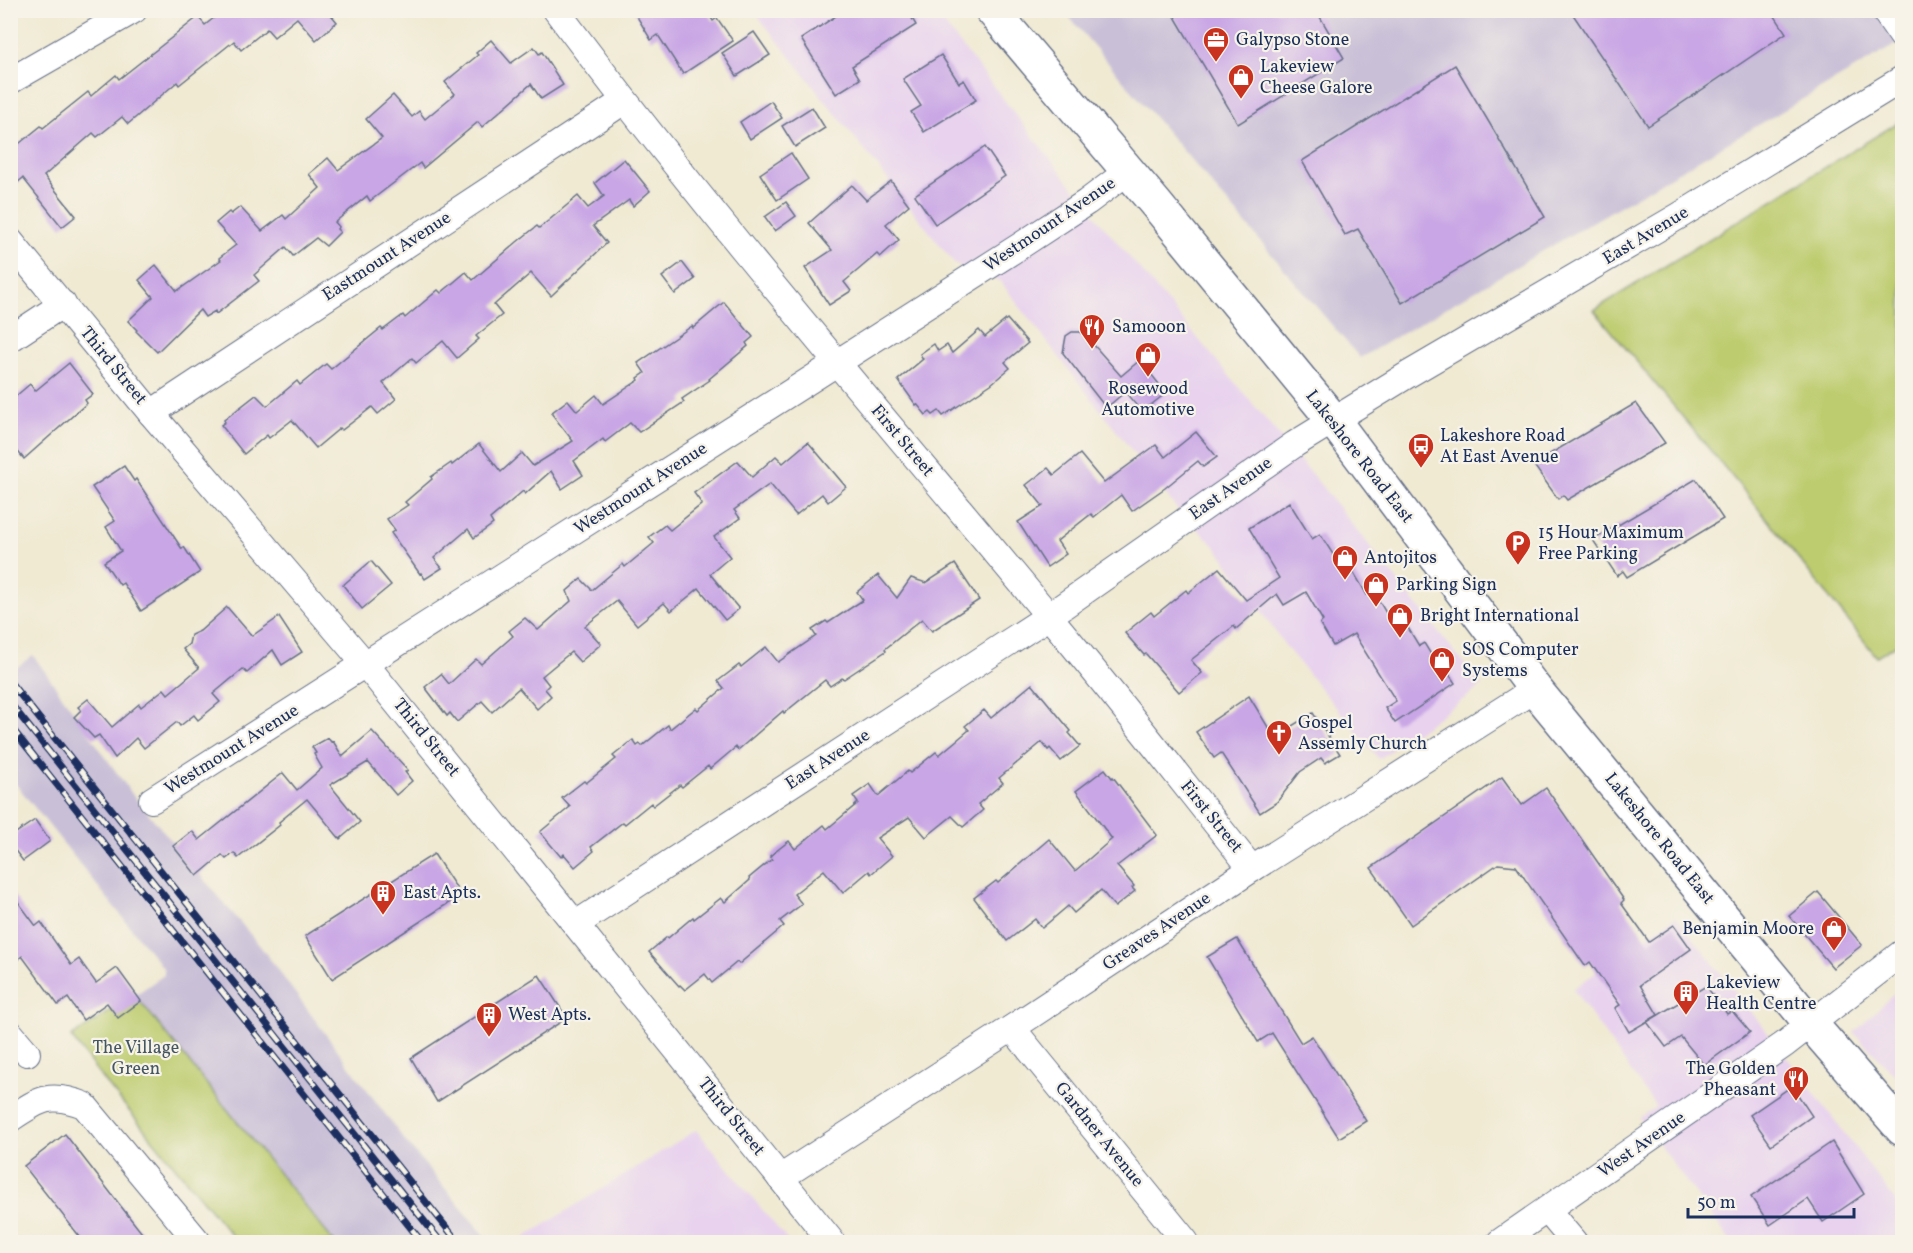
<svg xmlns="http://www.w3.org/2000/svg" width="1913" height="1253" font-family="Vollkorn,serif">
  <style>
    .built { fill: #e8d2ee }
    .industrial { fill: #c9bfd7 }
    .green { fill: #bdcc6e; stroke: #6c7e66; stroke-width: 1.5 }
    .building { fill: #c9a6e5 }
    .lines { fill: none; stroke-linecap: round; stroke-linejoin: round }
    .minor-casing { stroke: #667087; stroke-width: 28 }
    .major-casing { stroke: #667087; stroke-width: 36 }
    .minor { stroke: #fff; stroke-width: 26 }
    .major { stroke: #fff; stroke-width: 33 }
    .rail-casing { stroke: #1b2f5e; stroke-width: 7 }
    .rail { stroke: #f7f3e8; stroke-width: 4.5; stroke-dasharray: 14; stroke-linecap: butt }
    .labels { text-anchor: middle; dominant-baseline: central; stroke-width: 4.5; stroke-linejoin: round; paint-order: stroke }
    .poi-label { font-size: 18px; fill: #1b2f5e; stroke: #f7f3e8; text-anchor: start }
    .street-label { font-size: 18px; fill: #1b2f5e; stroke: #f7f3e8 }
    .park-label { font-size: 18px; fill: #445662; stroke: #f7f3e8 }
  </style>
  <rect width="100%" height="100%" fill="#f7f3e8"/>
  <filter id="ink" filterUnits="userSpaceOnUse"><feTurbulence type="fractalNoise" baseFrequency=".0167" numOctaves="2"/><feDisplacementMap in="SourceGraphic" scale="12" xChannelSelector="R" yChannelSelector="G"/><feConvolveMatrix kernelMatrix="1 2 1 2 8 2 1 2 1" color-interpolation-filters="sRGB"/></filter>
  <filter id="wash" filterUnits="userSpaceOnUse"><feTurbulence type="fractalNoise" baseFrequency=".008" numOctaves="4" result="noise"/><feDisplacementMap in="SourceGraphic" scale="24" xChannelSelector="R" yChannelSelector="G"/><feGaussianBlur stdDeviation="1.35" result="paint"/><feColorMatrix in="noise" values="0 0 0 0 0 0 0 0 0 0 0 0 0 0 0 0 0 1.4 0 .05"/><feComposite in="paint" operator="in"/></filter>
  <g filter="url(#wash)">
    <rect width="100%" height="100%" fill="#f0ead3"/>
    <!-- built -->
    <g class="built">
      <polygon points="754,11 934,11 1101,223 1319,483 1482,686 1379,759 1287,648 1216,547 1178,510 1000,281 956,265"/>
      <polygon points="1676,916 1802,1077 1902,1210 1902,1242 1731,1242 1639,1118 1656,1107 1573,989"/>
      <polygon points="1902,986 1902,1082 1854,1033"/>
      <polygon points="696,1130 789,1242 517,1242"/>
    </g>
    <!-- industrial -->
    <g class="industrial">
      <polygon points="1902,10 1902,41 1360,358 1064,11"/>
      <polygon points="33,655 132,794 260,946 406,1142 490,1242 334,1242 135,995 164,975 164,969 11,778 11,672"/>
    </g>
    <!-- green -->
    <g class="green">
      <polygon points="1902,120 1902,641 1877,657 1754,503 1594,310"/>
      <polygon points="135,995 334,1242 237,1242 107,1084 71,1037"/>
    </g>
    <g id="blocks">
      <!-- building -->
      <g class="building">
        <polygon points="224,10 327,10 337,22 316,40 297,18 274,37 267,29 241,50 234,41 179,85 177,82 128,124 122,117 97,137 93,133 44,176 76,216 62,227 23,178 10,189 10,151 41,126 43,128 88,92 91,96 116,75 119,79 198,17 205,25"/>
        <polygon points="633,10 706,10 713,21 717,18 733,41 683,74 658,35 651,40"/>
        <polygon points="845,10 907,10 916,25 852,66 860,79 836,94 801,39"/>
        <polygon points="1171,10 1316,10 1344,58 1238,124"/>
        <polygon points="1570,10 1771,10 1786,33 1648,126"/>
        <polygon points="754,32 770,55 737,76 722,53"/>
        <polygon points="491,40 511,63 534,47 539,54 542,52 563,85 541,99 531,84 482,127 478,122 423,168 420,163 370,201 367,196 335,222 339,227 337,229 340,232 326,246 316,238 293,256 286,247 254,275 259,281 216,314 215,311 205,317 200,310 157,352 136,331 137,330 128,321 153,297 139,280 156,265 177,291 221,260 219,258 236,245 216,223 229,212 231,214 240,207 262,231 283,215 286,219 320,188 309,174 328,158 338,170 382,138 366,119 393,95 412,117 419,111 425,119 455,94 445,82 478,55 476,53"/>
        <polygon points="941,55 959,83 964,80 976,100 924,132 911,112 921,106 903,79"/>
        <polygon points="1455,65 1545,217 1402,303 1358,229 1345,235 1302,161"/>
        <polygon points="771,101 782,118 750,139 740,122"/>
        <polygon points="812,107 825,128 795,147 782,126"/>
        <polygon points="985,147 1005,176 935,224 915,195"/>
        <polygon points="791,153 808,179 777,200 760,174"/>
        <polygon points="624,159 650,191 633,206 629,200 593,226 607,243 551,296 531,273 494,305 502,315 476,336 479,339 457,358 443,341 416,363 412,358 383,383 396,399 378,414 372,407 342,430 340,428 316,448 292,420 269,438 267,435 244,454 221,425 225,422 224,420 256,395 267,406 297,381 300,385 326,364 331,369 381,328 383,330 403,315 405,318 438,290 441,293 466,272 473,280 517,242 537,226 539,228 548,221 578,196 588,208 604,196 595,183"/>
        <polygon points="891,181 909,205 886,224 899,240 880,257 877,254 844,282 851,291 829,305 805,268 832,250 809,223 852,185 866,200"/>
        <polygon points="786,202 796,216 775,231 765,217"/>
        <polygon points="682,262 695,279 675,294 662,277"/>
        <polygon points="724,302 753,337 746,343 748,346 709,379 710,380 682,399 684,402 639,432 630,423 605,442 603,439 574,461 583,475 562,489 551,471 525,494 523,491 490,519 493,524 474,538 468,529 434,558 442,568 425,579 421,573 420,574 391,533 395,530 387,519 408,505 405,502 432,479 431,477 451,463 452,465 479,444 501,472 522,453 533,466 573,441 551,413 568,400 577,411 596,395 603,404 639,380 638,378 645,373 638,363 692,326 693,328"/>
        <polygon points="1007,319 1028,343 1005,362 1010,368 991,384 943,416 939,411 933,415 930,412 926,415 917,404 916,405 898,380 923,359 920,354 934,344 938,351 947,345 952,353 979,330 985,337"/>
        <polygon points="1072,332 1080,332 1085,335 1121,376 1140,360 1166,393 1142,412 1125,392 1106,408 1063,353 1066,336"/>
        <polygon points="69,363 93,394 85,400 87,403 24,459 10,442 10,401 30,384 35,391"/>
        <polygon points="1636,403 1665,443 1567,500 1563,495 1558,499 1533,464"/>
        <polygon points="1196,432 1217,457 1203,467 1198,461 1165,488 1132,511 1121,495 1094,517 1091,514 1057,541 1066,554 1047,567 1018,522 1043,506 1026,485 1048,468 1054,475 1080,454 1104,483 1156,445 1165,457"/>
        <polygon points="808,442 846,487 828,502 822,494 796,515 770,484 734,510 740,518 714,537 730,557 710,574 739,609 725,620 699,588 671,611 664,603 637,625 617,601 585,626 601,644 580,662 571,652 542,676 549,685 545,689 551,696 537,709 519,688 492,712 482,701 457,722 450,713 447,716 425,687 441,674 449,684 476,659 481,664 513,636 509,631 525,618 538,630 571,601 567,591 581,579 592,590 623,564 625,567 654,543 649,537 665,525 670,530 702,504 694,493 738,461 752,477 776,456 783,463"/>
        <polygon points="124,466 134,481 136,479 182,549 184,547 200,572 141,611 123,583 120,585 104,562 121,551 106,527 115,521 92,487"/>
        <polygon points="1696,479 1723,519 1627,577 1623,571 1617,576 1593,540"/>
        <polygon points="1289,502 1312,539 1320,534 1343,570 1350,566 1367,595 1373,591 1389,618 1399,613 1419,646 1424,643 1441,671 1445,668 1455,683 1395,723 1385,708 1396,701 1354,634 1333,646 1320,624 1323,621 1306,592 1284,605 1277,594 1236,629 1234,626 1191,660 1202,673 1179,692 1146,654 1144,655 1125,633 1151,612 1154,616 1186,590 1188,593 1219,568 1246,600 1279,578 1249,528"/>
        <polygon points="371,561 391,585 362,609 343,585"/>
        <polygon points="955,564 979,600 932,631 922,619 885,649 886,651 844,679 842,678 830,686 825,680 784,713 783,711 738,750 736,747 710,769 708,766 682,787 680,785 653,806 651,803 625,824 623,822 591,847 594,851 575,867 564,854 561,857 540,832 570,807 562,798 584,781 586,783 616,759 613,756 633,740 637,746 640,744 642,746 668,725 670,729 696,708 698,710 724,688 718,681 739,665 741,667 766,647 778,662 816,636 812,630 826,621 828,623 863,600 857,592 878,575 897,598 911,578 926,583"/>
        <polygon points="227,607 252,636 279,617 302,652 282,665 273,650 247,673 243,669 213,694 220,702 198,720 194,715 180,726 177,722 144,748 136,738 115,758 99,735 94,738 74,717 81,710 78,707 88,699 112,727 139,704 141,707 164,689 168,694 199,668 183,649 189,644 191,635 200,631"/>
        <polygon points="1032,684 1071,731 1069,733 1080,746 1061,761 1050,748 1048,750 1042,742 999,778 1003,783 978,804 983,810 963,827 952,816 926,837 909,817 877,838 892,856 871,874 869,871 843,893 824,870 794,894 802,904 780,921 784,926 739,964 737,962 712,983 705,974 685,990 680,985 679,986 649,952 667,937 668,938 693,917 694,919 721,898 725,902 750,880 749,878 772,859 770,856 789,841 795,849 824,825 827,829 858,803 853,796 870,784 878,796 908,771 910,773 936,752 939,755 969,730 965,726 984,710 991,718"/>
        <polygon points="1249,696 1274,737 1313,713 1340,754 1325,763 1321,758 1300,772 1277,802 1260,813 1221,753 1214,758 1196,732"/>
        <polygon points="372,731 408,770 405,772 412,781 396,795 368,762 330,785 360,822 340,839 307,799 279,822 280,825 238,858 234,853 226,859 222,855 197,876 173,846 192,831 199,840 283,773 297,790 322,768 314,754 316,753 312,747 328,738 331,742 333,741 342,756"/>
        <polygon points="1105,769 1112,778 1113,777 1157,835 1117,866 1134,886 1132,888 1135,891 1115,907 1101,890 1074,913 1068,906 1042,928 1035,919 1007,941 974,898 996,881 998,883 1049,839 1075,871 1112,839 1076,791"/>
        <polygon points="1502,777 1522,805 1546,788 1624,900 1621,903 1649,942 1674,925 1691,949 1640,985 1658,1015 1629,1032 1615,1008 1620,1005 1590,962 1585,966 1516,866 1498,864 1411,925 1371,868"/>
        <polygon points="35,820 50,841 23,861 10,844 10,837"/>
        <polygon points="434,854 461,895 332,979 305,936"/>
        <polygon points="10,891 36,926 41,922 71,965 79,959 96,983 117,968 141,1001 118,1018 107,1003 83,1020 68,998 58,1005 22,956 10,966"/>
        <polygon points="1818,892 1862,945 1833,968 1789,916"/>
        <polygon points="1237,939 1301,1043 1312,1036 1366,1121 1339,1138 1272,1033 1258,1042 1207,957"/>
        <polygon points="539,975 567,1018 437,1102 411,1058"/>
        <polygon points="1706,986 1727,1014 1732,1011 1750,1032 1704,1065 1681,1037 1666,1047 1647,1022"/>
        <polygon points="1792,1086 1812,1116 1771,1145 1750,1115"/>
        <polygon points="65,1134 130,1218 149,1242 84,1242 24,1166"/>
        <polygon points="1832,1142 1864,1194 1823,1222 1808,1199 1770,1225 1751,1197"/>
      </g>
    </g>
  </g>
  <g filter="url(#ink)">
    <use href="#blocks" fill-opacity="0" stroke="#667087" stroke-width="1.5"/>
    <g class="lines">
      <!-- minor casing -->
      <g class="minor-casing">
        <g id="minor">
          <path d="M556,10C711,218 881,414 1047,614C1117,697 1184,784 1252,869"/>
          <polyline points="1884,10 1902,36"/>
          <polyline points="10,81 134,10"/>
          <polyline points="10,241 151,413 366,665 832,1242"/>
          <polyline points="10,339 63,304"/>
          <polyline points="151,413 624,101"/>
          <polyline points="152,800 1020,246 1087,202 1127,172"/>
          <polyline points="576,924 1049,616 1295,444 1409,374 1679,216 1902,79"/>
          <polyline points="1012,1028 1186,1242"/>
          <polyline points="10,1033 27,1053"/>
          <path d="M10,1119C40,1099 49,1092 84,1105L198,1242"/>
          <polyline points="780,1178 1012,1028 1252,869 1535,689"/>
          <polyline points="1548,1211 1574,1242"/>
          <polyline points="1500,1242 1785,1044 1902,953"/>
        </g>
      </g>
      <!-- major casing -->
      <g class="major-casing">
        <polyline id="major" points="992,10 1156,204 1334,421 1535,689 1811,1024 1902,1129"/>
      </g>
      <!-- minor -->
      <use href="#minor" class="minor"/>
      <!-- major -->
      <use href="#major" class="major"/>
      <!-- rail casing -->
      <g class="rail-casing">
        <g id="rail">
          <polyline points="10,682 458,1242"/>
          <polyline points="10,703 441,1242"/>
          <polyline points="10,726 422,1242"/>
        </g>
      </g>
      <!-- rail -->
      <use href="#rail" class="rail"/>
    </g>
  </g>
  <!-- icons -->
  <defs>
    <g id="office-pin" transform="scale(1.35)"><path d="M0 17L-7.5 6A9.5 9.5 0 1 1 7.5 6Z" fill="#c8321e" stroke="#f7f3e8"/><path d="M-6-3h4V-5.5h4V-3h4V5H-6ZM-1-4.5V-3h2v-1.5ZM-6 0V1H6V0Z" fill="#fff"/></g>
    <g id="shop-pin" transform="scale(1.35)"><path d="M0 17L-7.5 6A9.5 9.5 0 1 1 7.5 6Z" fill="#c8321e" stroke="#f7f3e8"/><path d="M-5-2.5h2.3a2.7 3.5 0 0 1 5.4 0H5L5.5 6h-11ZM-1.5-2.5h3a1.5 2.3 0 0 0-3 0Z" fill="#fff"/></g>
    <g id="restaurant-pin" transform="scale(1.35)"><path d="M0 17L-7.5 6A9.5 9.5 0 1 1 7.5 6Z" fill="#c8321e" stroke="#f7f3e8"/><path d="M-5-6h1v4h1v-4h1v4h1v-4h1v5L-1.5 .5V6h-2V.5L-5-1ZM5-6V6H3V1.5H1.5Q1.5-4 5-6Z" fill="#fff"/></g>
    <g id="bus-pin" transform="scale(1.35)"><path d="M0 17L-7.5 6A9.5 9.5 0 1 1 7.5 6Z" fill="#c8321e" stroke="#f7f3e8"/><path d="M-5-6H5V4H4V6H2V4H-2V6H-4V4H-5ZM-3.5-4V0h7V-4ZM-3.5 1.2v1.5H-2V1.2ZM2 1.2v1.5H3.5V1.2Z" fill="#fff"/></g>
    <g id="parking-pin" transform="scale(1.35)"><path d="M0 17L-7.5 6A9.5 9.5 0 1 1 7.5 6Z" fill="#c8321e" stroke="#f7f3e8"/><path d="M-3.5-5.5H1a3.5 3.5 0 0 1 0 7H-1V5.5H-3.5ZM-1-3.4V-.6H.8a1.4 1.4 0 0 0 0-2.8Z" fill="#fff"/></g>
    <g id="church-pin" transform="scale(1.35)"><path d="M0 17L-7.5 6A9.5 9.5 0 1 1 7.5 6Z" fill="#c8321e" stroke="#f7f3e8"/><path d="M-1.2-6h2.4v3.5h3.3v2.4h-3.3V6h-2.4V-.1h-3.3v-2.4h3.3Z" fill="#fff"/></g>
    <g id="building-pin" transform="scale(1.35)"><path d="M0 17L-7.5 6A9.5 9.5 0 1 1 7.5 6Z" fill="#c8321e" stroke="#f7f3e8"/><path d="M-4-6H4V6H1V3H-1V6H-4ZM-2.5-4.3h1.7v1.8h-1.7ZM.8-4.3h1.7v1.8H.8ZM-2.5-1h1.7V.8h-1.7ZM.8-1h1.7V.8H.8Z" fill="#fff"/></g>
  </defs>
  <g fill-rule="evenodd">
    <use href="#office-pin" x="1216" y="40"/>
    <use href="#shop-pin" x="1241" y="77"/>
    <use href="#restaurant-pin" x="1092" y="327"/>
    <use href="#shop-pin" x="1148" y="355"/>
    <use href="#bus-pin" x="1421" y="446"/>
    <use href="#parking-pin" x="1518" y="543"/>
    <use href="#shop-pin" x="1345" y="558"/>
    <use href="#shop-pin" x="1376" y="585"/>
    <use href="#shop-pin" x="1400" y="616"/>
    <use href="#shop-pin" x="1442" y="660"/>
    <use href="#church-pin" x="1279" y="733"/>
    <use href="#building-pin" x="383" y="893"/>
    <use href="#shop-pin" x="1834" y="929"/>
    <use href="#building-pin" x="1686" y="993"/>
    <use href="#building-pin" x="489" y="1015"/>
    <use href="#restaurant-pin" x="1796" y="1079"/>
  </g>
  <g class="labels">
    <!-- poi labels -->
    <g class="poi-label">
      <text x="1236" y="40">Galypso Stone</text>
      <text x="1260" y="67">Lakeview<tspan x="1260" dy="21">Cheese Galore</tspan></text>
      <text x="1112" y="327">Samooon</text>
      <text x="1148" y="389" text-anchor="middle">Rosewood<tspan x="1148" dy="21">Automotive</tspan></text>
      <text x="1440" y="436">Lakeshore Road<tspan x="1440" dy="21">At East Avenue</tspan></text>
      <text x="1538" y="533">15 Hour Maximum<tspan x="1538" dy="21">Free Parking</tspan></text>
      <text x="1364" y="558">Antojitos</text>
      <text x="1396" y="585">Parking Sign</text>
      <text x="1420" y="616">Bright International</text>
      <text x="1462" y="650">SOS Computer<tspan x="1462" dy="21">Systems</tspan></text>
      <text x="1298" y="723">Gospel<tspan x="1298" dy="21">Assemly Church</tspan></text>
      <text x="403" y="893">East Apts.</text>
      <text x="1814" y="929" text-anchor="end">Benjamin Moore</text>
      <text x="1706" y="983">Lakeview<tspan x="1706" dy="21">Health Centre</tspan></text>
      <text x="508" y="1015">West Apts.</text>
      <text x="1776" y="1069" text-anchor="end">The Golden<tspan x="1776" dy="21">Pheasant</tspan></text>
    </g>
    <!-- street labels -->
    <g class="street-label">
      <text transform="translate(1050 225) rotate(-34)">Westmount Avenue</text>
      <text transform="translate(1646 236) rotate(-31)">East Avenue</text>
      <text transform="translate(387 257) rotate(-33)">Eastmount Avenue</text>
      <text transform="translate(113 366) rotate(51)">Third Street</text>
      <text transform="translate(902 441) rotate(50)">First Street</text>
      <text transform="translate(1359 457) rotate(52)">Lakeshore Road East</text>
      <text transform="translate(641 489) rotate(-33)">Westmount Avenue</text>
      <text transform="translate(1231 489) rotate(-35)">East Avenue</text>
      <text transform="translate(426 738) rotate(51)">Third Street</text>
      <text transform="translate(232 750) rotate(-32)">Westmount Avenue</text>
      <text transform="translate(828 760) rotate(-33)">East Avenue</text>
      <text transform="translate(1211 817) rotate(51)">First Street</text>
      <text transform="translate(1659 839) rotate(51)">Lakeshore Road East</text>
      <text transform="translate(1157 932) rotate(-34)">Greaves Avenue</text>
      <text transform="translate(731 1117) rotate(51)">Third Street</text>
      <text transform="translate(1099 1135) rotate(51)">Gardner Avenue</text>
      <text transform="translate(1642 1145) rotate(-35)">West Avenue</text>
    </g>
    <!-- park labels -->
    <g class="park-label">
      <text x="136" y="1048">The Village<tspan x="136" dy="21">Green</tspan></text>
    </g>
  </g>
  <!-- margin -->
  <rect width="1913" height="1253" fill="none" stroke="#f7f3e8" stroke-width="36"/>
  <!-- scale -->
  <path d="M1688 1208v9h166v-9" fill="none" stroke="#1b2f5e" stroke-width="3"/>
  <text x="1697" y="1208" font-size="18" fill="#1b2f5e" stroke="#f7f3e8" stroke-width="4.5" paint-order="stroke">50 m</text>
</svg>
